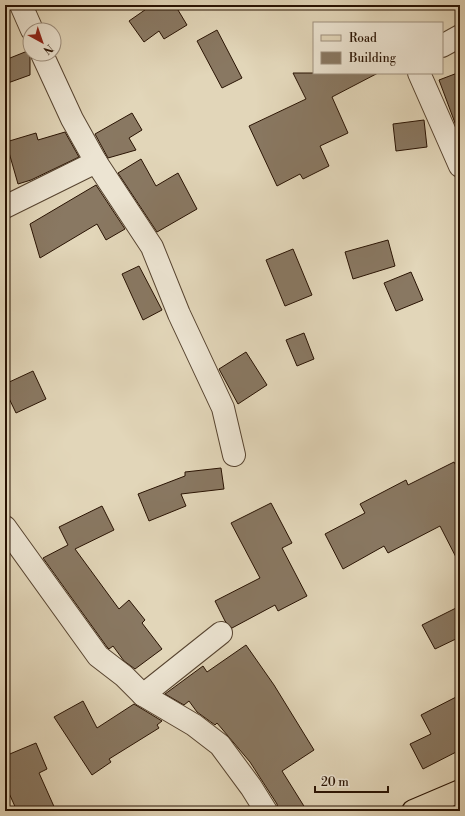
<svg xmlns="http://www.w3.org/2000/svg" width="465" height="816" font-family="'Libre Bodoni',serif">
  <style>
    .building { fill: #897862; stroke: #291303 }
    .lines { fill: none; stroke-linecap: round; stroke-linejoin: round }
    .street-casing { stroke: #574430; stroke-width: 24 }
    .primary-casing { stroke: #291303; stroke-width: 24 }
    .street { stroke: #ece4d2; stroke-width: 22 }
    .primary { stroke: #e2d6b9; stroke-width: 22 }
  </style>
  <rect width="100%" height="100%" fill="#e2d6b9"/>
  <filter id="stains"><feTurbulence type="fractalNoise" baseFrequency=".005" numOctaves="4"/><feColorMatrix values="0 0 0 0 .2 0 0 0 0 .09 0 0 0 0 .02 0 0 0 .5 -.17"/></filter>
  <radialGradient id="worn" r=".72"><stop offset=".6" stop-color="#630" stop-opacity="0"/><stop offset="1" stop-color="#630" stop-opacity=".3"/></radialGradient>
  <!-- building -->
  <g class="building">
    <polygon points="152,5 175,5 187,25 164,39 159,31 144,42 129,21"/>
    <polygon points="217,30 242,78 222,88 197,41"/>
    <polygon points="30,50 30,75 5,84 5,60"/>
    <polygon points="460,72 460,130 458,131 439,80"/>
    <polygon points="293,73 378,73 332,97 348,133 320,146 329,166 303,179 300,174 277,186 249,126 306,99"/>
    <polygon points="132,113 142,130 129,138 136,150 108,158 95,134"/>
    <polygon points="424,120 427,147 396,151 393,124"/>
    <polygon points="65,132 79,157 31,180 18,184 6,142 36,133 38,140"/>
    <polygon points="141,159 156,186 178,173 197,209 157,232 118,173"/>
    <polygon points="96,185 125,229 106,240 97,224 40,258 30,224"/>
    <polygon points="388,240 395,266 353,279 345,252"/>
    <polygon points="293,249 312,295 285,306 266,260"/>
    <polygon points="139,266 162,310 143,320 122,274"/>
    <polygon points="411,272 423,300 396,311 384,283"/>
    <polygon points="304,333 314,359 297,366 286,340"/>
    <polygon points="246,352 267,385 238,404 219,369"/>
    <polygon points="33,371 46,399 16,413 5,390 5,384"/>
    <polygon points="454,462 460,473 460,565 440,526 388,553 384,546 343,569 325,534 365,513 360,504 406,480 408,485"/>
    <polygon points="221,468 224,489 181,494 186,506 149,521 138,494 185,476 185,472"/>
    <polygon points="271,503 292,543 282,548 307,596 278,611 275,605 232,628 225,621 215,601 260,578 231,523"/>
    <polygon points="102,506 114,530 75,549 119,609 129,600 145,620 142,623 162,649 135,669 124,661 113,646 109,649 107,647 43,558 68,545 59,527"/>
    <polygon points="460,606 460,637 435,649 422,625"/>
    <polygon points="246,645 274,685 314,750 282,771 307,811 278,811 277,804 250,762 217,723 215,725 197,712 189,701 184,705 165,694 203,666 207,672"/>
    <polygon points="460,695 460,750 423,769 410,744 431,734 421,715"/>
    <polygon points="83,701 97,728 134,704 162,721 157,725 159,728 109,759 111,762 92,775 54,717"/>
    <polygon points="36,743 47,769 39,773 56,811 17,811 8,791 5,791 5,756"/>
  </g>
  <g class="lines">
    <!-- street casing -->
    <g class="street-casing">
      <g id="street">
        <polyline points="21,5 32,30"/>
        <polyline points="442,46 460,36"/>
        <polyline points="42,54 72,119 96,162 152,247 179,314 223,408 234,455"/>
        <polyline points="419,73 460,166"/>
        <polyline points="5,207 96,162"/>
        <polyline points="5,527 98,656 124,676 143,695 194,725 220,745 251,787 266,811"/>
        <polyline points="143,695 221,633"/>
      </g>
    </g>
    <!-- primary casing -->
    <g class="primary-casing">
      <polyline id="primary" points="413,811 460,791"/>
    </g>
    <!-- street -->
    <use href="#street" class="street"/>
    <!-- primary -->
    <use href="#primary" class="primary"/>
  </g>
  <!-- margin -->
  <rect width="465" height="816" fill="none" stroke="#e2d6b9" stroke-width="20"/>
  <rect x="6" y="6" width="453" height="804" fill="none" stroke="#291303" stroke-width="2"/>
  <rect x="10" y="10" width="445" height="796" fill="none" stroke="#291303"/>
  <!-- legend -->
  <rect x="313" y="22" width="130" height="52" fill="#ece4d2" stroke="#9e907f"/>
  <rect x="321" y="35" width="20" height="6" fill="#e2d6b9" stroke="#9e907f"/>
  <text x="349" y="42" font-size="12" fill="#291303">Road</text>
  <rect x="321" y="52" width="20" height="12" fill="#897862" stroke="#9e907f"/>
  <text x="349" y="62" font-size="12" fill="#291303">Building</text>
  <!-- north arrow -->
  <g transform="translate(42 42) rotate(140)"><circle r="19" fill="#ece4d2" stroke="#9e907f"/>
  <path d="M0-3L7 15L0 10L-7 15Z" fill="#8f2418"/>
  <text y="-6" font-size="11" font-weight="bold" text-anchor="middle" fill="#291303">N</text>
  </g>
  <!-- scale -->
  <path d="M315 786v6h73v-6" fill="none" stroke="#291303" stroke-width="2"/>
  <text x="321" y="786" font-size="12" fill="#291303" stroke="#ece4d2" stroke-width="3" paint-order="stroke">20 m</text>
  <rect width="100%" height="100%" filter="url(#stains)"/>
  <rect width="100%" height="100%" fill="url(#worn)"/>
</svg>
